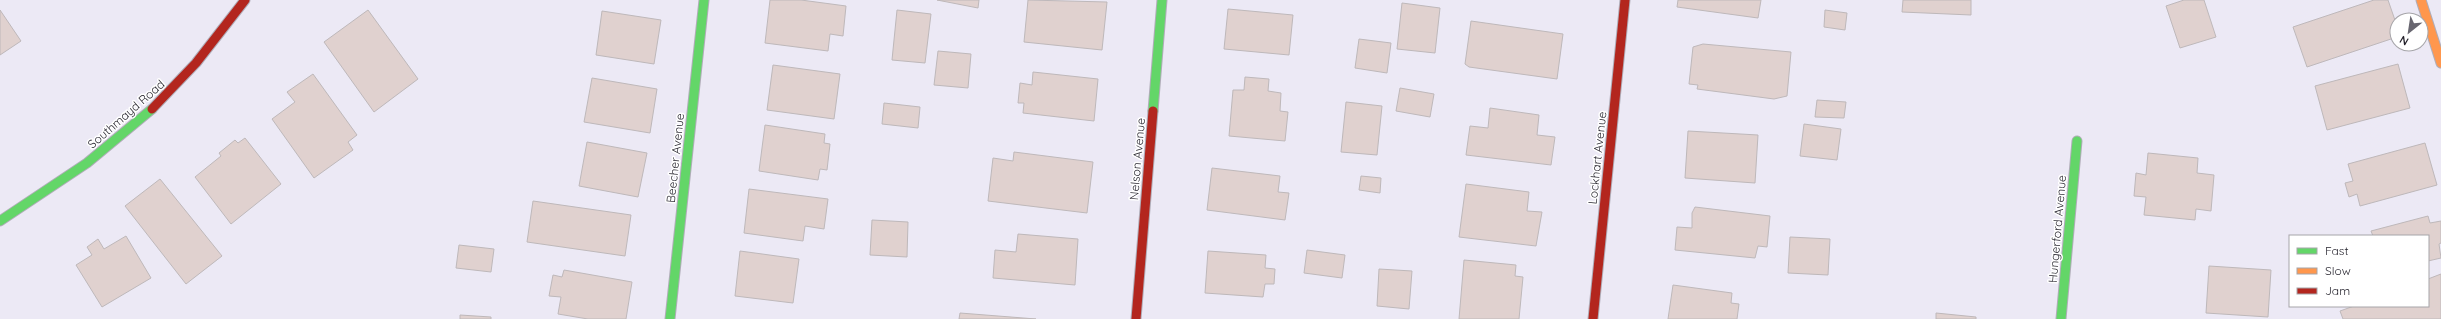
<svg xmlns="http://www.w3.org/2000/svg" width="2441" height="319" font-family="Quicksand,sans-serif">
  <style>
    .building { fill: #e0d1cf; stroke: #beb8ba }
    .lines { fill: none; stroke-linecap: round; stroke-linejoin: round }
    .fast-casing { stroke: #b0adb8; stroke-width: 11 }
    .slow-casing { stroke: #b0adb8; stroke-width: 11 }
    .jam-casing { stroke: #b0adb8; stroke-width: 11 }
    .fast { stroke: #63d668; stroke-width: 9 }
    .slow { stroke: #ff974d; stroke-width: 9 }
    .jam { stroke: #b3261e; stroke-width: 9 }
    .labels { text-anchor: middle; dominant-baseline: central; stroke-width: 3; stroke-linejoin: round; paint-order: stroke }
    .street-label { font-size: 12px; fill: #211f29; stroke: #fff }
  </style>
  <rect width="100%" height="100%" fill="#ece9f5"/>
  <!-- building -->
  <g class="building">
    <polygon points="770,0 801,0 846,6 843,36 830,34 828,51 765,43"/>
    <polygon points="937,0 979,0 978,8"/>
    <polygon points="1028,0 1107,2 1102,50 1024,42"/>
    <polygon points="1678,0 1761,0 1758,18 1677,7"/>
    <polygon points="1903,0 1971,0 1971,15 1902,12"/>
    <polygon points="2184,0 2204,0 2216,37 2180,48 2166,6"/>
    <polygon points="2374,0 2388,0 2397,26 2397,37 2307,67 2293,27"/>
    <polygon points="1402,3 1440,8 1435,53 1397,49"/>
    <polygon points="1228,9 1293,15 1289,55 1224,49"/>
    <polygon points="0,10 21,41 0,55"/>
    <polygon points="368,10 418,79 374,112 324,42"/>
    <polygon points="897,10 931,14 925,63 892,60"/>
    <polygon points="1825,10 1847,13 1845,30 1824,27"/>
    <polygon points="602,11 661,20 654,64 596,55"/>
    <polygon points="1471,21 1563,34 1557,79 1469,67 1465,64"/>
    <polygon points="1359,39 1391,43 1387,73 1355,68"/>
    <polygon points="1703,44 1791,52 1787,96 1774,99 1697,89 1698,85 1689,84 1693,47"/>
    <polygon points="938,51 971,54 968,88 934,85"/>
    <polygon points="2398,64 2410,108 2327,130 2315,86"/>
    <polygon points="773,65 840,74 834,119 767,110"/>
    <polygon points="1033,72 1098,79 1094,121 1023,113 1024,103 1018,103 1020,83 1032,85"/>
    <polygon points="313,74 357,135 348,142 353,150 314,178 272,119 295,102 287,92"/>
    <polygon points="1245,77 1269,79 1268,91 1281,93 1280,111 1288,112 1285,141 1229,136 1233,90 1244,90"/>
    <polygon points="592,78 657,89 650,133 584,122"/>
    <polygon points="1400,88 1434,94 1430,117 1396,111"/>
    <polygon points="1817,100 1846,102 1844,118 1815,117"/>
    <polygon points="1346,102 1382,106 1377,155 1341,152"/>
    <polygon points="884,103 920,107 918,128 882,124"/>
    <polygon points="1490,108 1539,115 1537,135 1555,137 1551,165 1466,155 1470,126 1488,128"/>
    <polygon points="1804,124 1841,129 1837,160 1800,156"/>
    <polygon points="765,125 825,134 824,143 830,144 827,170 820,169 818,180 759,171"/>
    <polygon points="1688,131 1758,135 1755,183 1685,178"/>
    <polygon points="245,138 281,184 231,224 195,177 221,156 219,153 235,140 238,143"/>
    <polygon points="587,142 647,153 638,197 579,186"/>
    <polygon points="2425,143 2437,185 2360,206 2357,194 2349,197 2345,183 2353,181 2348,164"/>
    <polygon points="1014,152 1093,162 1087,213 988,201 993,158 1013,161"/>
    <polygon points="2148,153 2198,158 2197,173 2214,175 2211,211 2196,209 2195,220 2144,215 2146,197 2134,196 2136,173 2146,175"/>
    <polygon points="1212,168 1280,176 1278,192 1289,193 1285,220 1207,210"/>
    <polygon points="1361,176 1381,178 1380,193 1359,190"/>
    <polygon points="160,179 222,256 186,284 125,206"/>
    <polygon points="1466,184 1529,192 1527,211 1542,212 1536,246 1459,237"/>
    <polygon points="749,189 828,199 824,229 805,226 803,241 744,233"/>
    <polygon points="533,201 631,215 625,256 527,242"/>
    <polygon points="1695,207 1770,216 1767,247 1758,246 1755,258 1675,250 1677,227 1692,228 1692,213"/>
    <polygon points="2428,216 2430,223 2441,221 2441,243 2439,244 2441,258 2428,261 2428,236 2373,236 2371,231"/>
    <polygon points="872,220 908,222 907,257 870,255"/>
    <polygon points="1018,234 1078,239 1075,285 993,278 995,250 1016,252"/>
    <polygon points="126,236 151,278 102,307 76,265 92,255 87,247 98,239 104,249"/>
    <polygon points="1790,237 1830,239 1828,275 1788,273"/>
    <polygon points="459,245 494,249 491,272 456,268"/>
    <polygon points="1307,250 1345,255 1342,278 1304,273"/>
    <polygon points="740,251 799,259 793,303 735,296"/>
    <polygon points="1208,251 1266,255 1265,268 1275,269 1274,284 1265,284 1263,297 1205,293"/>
    <polygon points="1464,260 1516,265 1515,276 1523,277 1519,319 1459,319"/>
    <polygon points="2209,266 2271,270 2268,317 2206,313"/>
    <polygon points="1379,269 1412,271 1409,309 1377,306"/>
    <polygon points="564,270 632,282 626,319 588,319 558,314 561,297 549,296 553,275 562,277"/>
    <polygon points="2441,274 2441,319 2343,319 2340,311 2354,306 2428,306 2428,279"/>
    <polygon points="1673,285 1732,293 1731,303 1739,304 1737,319 1668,319"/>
    <polygon points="960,313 1036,319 959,319"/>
    <polygon points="1936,313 1976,317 1976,319 1936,319"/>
    <polygon points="460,315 491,317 491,319 460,319"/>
  </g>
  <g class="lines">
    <!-- fast casing -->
    <g class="fast-casing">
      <g id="fast">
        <polyline points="1153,111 1162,0"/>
        <polyline points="0,221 87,163 152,109"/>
        <polyline points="670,319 704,0"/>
        <polyline points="2061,319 2077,141"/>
      </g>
    </g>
    <!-- slow casing -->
    <g class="slow-casing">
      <polyline id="slow" points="2421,0 2441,63"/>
    </g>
    <!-- jam casing -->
    <g class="jam-casing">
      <g id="jam">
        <polyline points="152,109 196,63 245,0"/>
        <polyline points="1136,319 1153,111"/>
        <polyline points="1593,319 1625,0"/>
      </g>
    </g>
    <!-- fast -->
    <use href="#fast" class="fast"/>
    <!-- slow -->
    <use href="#slow" class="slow"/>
    <!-- jam -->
    <use href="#jam" class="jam"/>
  </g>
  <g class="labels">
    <!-- street labels -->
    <g class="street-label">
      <text transform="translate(126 114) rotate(-41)">Southmayd Road</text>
      <text transform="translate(675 158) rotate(-84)">Beecher Avenue</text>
      <text transform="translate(1597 158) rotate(-84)">Lockhart Avenue</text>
      <text transform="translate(1137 159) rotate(-85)">Nelson Avenue</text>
      <text transform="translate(2057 229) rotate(-85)">Hungerford Avenue</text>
    </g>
  </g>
  <!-- legend -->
  <rect x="2289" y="235" width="140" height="72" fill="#ffffff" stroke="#a6a5a9"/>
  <rect x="2297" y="248" width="20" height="6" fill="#63d668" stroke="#a6a5a9"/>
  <text x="2325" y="255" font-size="12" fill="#211f29">Fast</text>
  <rect x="2297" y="268" width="20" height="6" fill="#ff974d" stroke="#a6a5a9"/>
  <text x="2325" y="275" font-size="12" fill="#211f29">Slow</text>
  <rect x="2297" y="288" width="20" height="6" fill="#b3261e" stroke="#a6a5a9"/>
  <text x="2325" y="295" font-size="12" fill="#211f29">Jam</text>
  <!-- north arrow -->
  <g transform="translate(2409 32) rotate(210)"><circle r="19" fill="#ffffff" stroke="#a6a5a9"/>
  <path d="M0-3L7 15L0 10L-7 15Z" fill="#686670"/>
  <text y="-6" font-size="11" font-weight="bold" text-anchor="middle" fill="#211f29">N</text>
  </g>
</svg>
